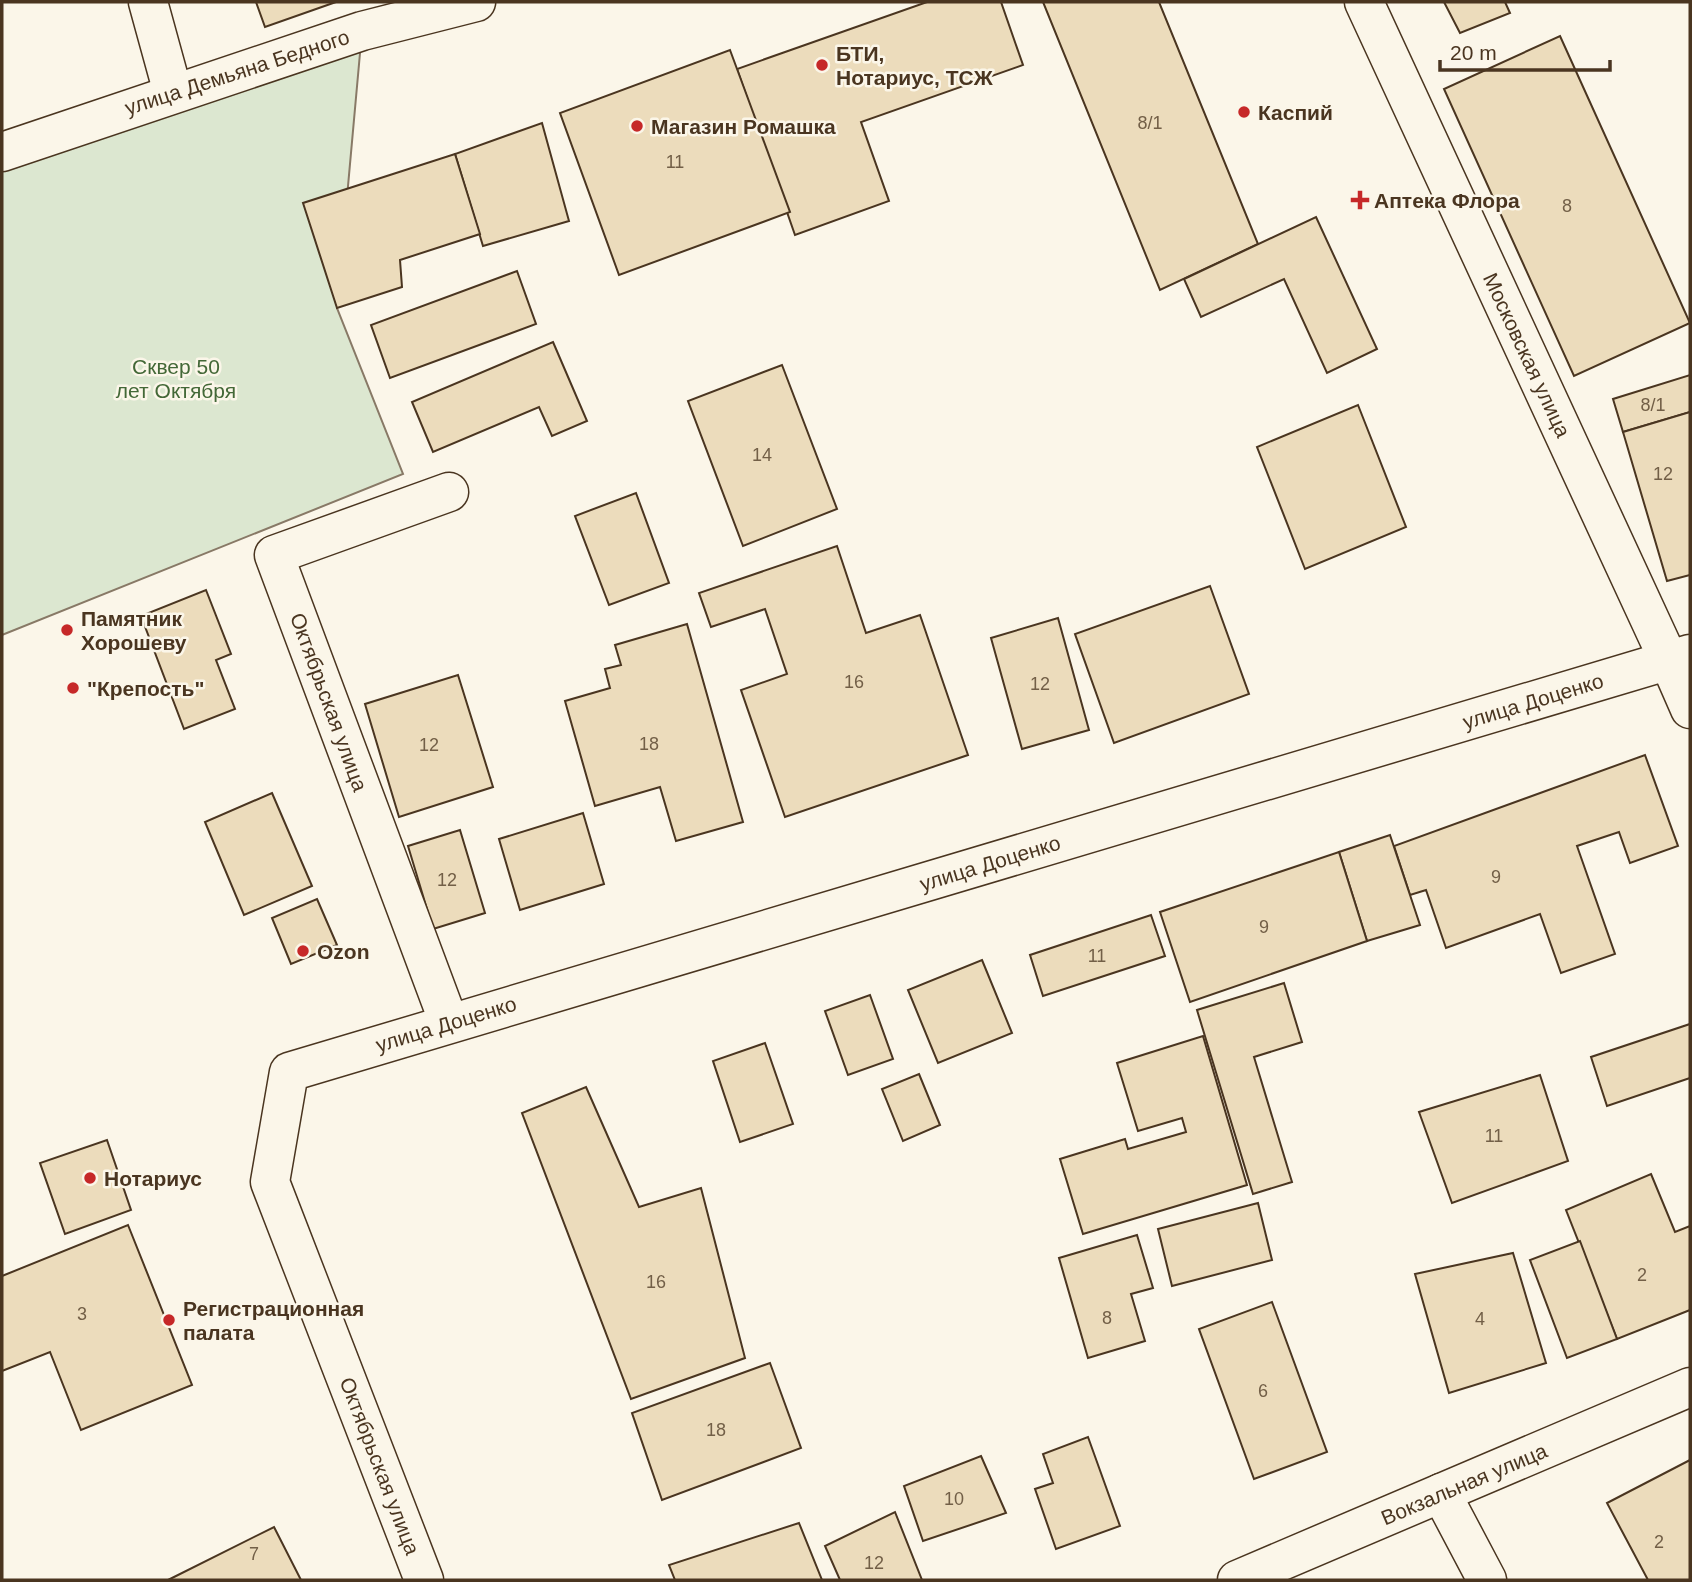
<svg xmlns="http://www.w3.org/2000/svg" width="1692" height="1582" font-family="Arial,sans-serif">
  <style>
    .green { fill: #dce7d0; stroke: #887966; stroke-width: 2 }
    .building { fill: #ecdcbc; stroke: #4a3520; stroke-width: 2 }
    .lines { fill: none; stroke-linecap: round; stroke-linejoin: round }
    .street-casing { stroke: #4a3520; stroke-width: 41 }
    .secondary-casing { stroke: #4a3520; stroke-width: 41 }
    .primary-casing { stroke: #4a3520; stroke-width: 41 }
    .street { stroke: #fbf6e9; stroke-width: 38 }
    .secondary { stroke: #fbf6e9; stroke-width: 38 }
    .primary { stroke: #fbf6e9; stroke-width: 38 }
    .poi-dot { fill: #c62828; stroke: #fbf6e9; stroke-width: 2.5 }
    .labels { text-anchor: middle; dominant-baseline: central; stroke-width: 5; stroke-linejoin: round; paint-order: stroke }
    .number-label { font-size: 18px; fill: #725f47 }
    .poi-label { font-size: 21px; font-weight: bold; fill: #4a3520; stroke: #fbf6e9; text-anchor: start }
    .street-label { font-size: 21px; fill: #4a3520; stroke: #fbf6e9 }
    .park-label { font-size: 21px; fill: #436837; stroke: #fbf6e9 }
  </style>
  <rect width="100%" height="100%" fill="#fbf6e9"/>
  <!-- green -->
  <polygon class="green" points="362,31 337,308 403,474 2,635 2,153"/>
  <!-- building -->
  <g class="building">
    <polygon points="256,2 336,2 265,27"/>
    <polygon points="927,2 1001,2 1023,65 861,122 889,201 795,235 737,69"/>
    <polygon points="1043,2 1159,2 1258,244 1160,290"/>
    <polygon points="1444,2 1505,2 1510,13 1460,33"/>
    <polygon points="1560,36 1690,323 1574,376 1444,89"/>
    <polygon points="730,50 790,212 619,275 560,113"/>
    <polygon points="542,123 569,221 483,246 455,154"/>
    <polygon points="455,154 480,234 400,260 402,287 337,308 303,203"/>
    <polygon points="1316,217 1377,349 1327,373 1284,279 1201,317 1184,279"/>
    <polygon points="517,271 536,324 390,378 371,325"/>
    <polygon points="553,342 587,421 552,436 539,407 433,452 412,402"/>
    <polygon points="782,365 837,509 743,546 688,401"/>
    <polygon points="1690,375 1690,412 1623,432 1613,399"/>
    <polygon points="1358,405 1406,527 1305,569 1257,447"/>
    <polygon points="1690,412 1690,575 1667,581 1623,432"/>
    <polygon points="636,493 669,583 609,605 575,516"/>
    <polygon points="837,546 866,633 920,615 968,755 785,817 741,690 787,674 765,609 711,627 699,593"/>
    <polygon points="1210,586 1249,694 1114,743 1075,634"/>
    <polygon points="206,590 231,654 216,660 235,709 184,729 141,616"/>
    <polygon points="1058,618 1089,730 1022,749 991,638"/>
    <polygon points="687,624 743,822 676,841 660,787 595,806 565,701 610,688 605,669 621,665 615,645"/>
    <polygon points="458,675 493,787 399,817 365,704"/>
    <polygon points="1645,755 1678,846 1630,863 1619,832 1577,846 1615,954 1561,973 1540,914 1446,948 1426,890 1410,895 1394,846"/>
    <polygon points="272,793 312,886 244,915 205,822"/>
    <polygon points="583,813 604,884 520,910 499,839"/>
    <polygon points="460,830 485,913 433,929 408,846"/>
    <polygon points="1390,835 1420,925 1367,941 1339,852"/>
    <polygon points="1339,852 1367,941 1190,1002 1160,912"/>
    <polygon points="317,899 337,945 291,964 272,918"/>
    <polygon points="1151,915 1165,956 1043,996 1030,955"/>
    <polygon points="982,960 1012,1033 938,1063 908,990"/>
    <polygon points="1284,983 1302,1042 1254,1057 1292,1182 1253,1194 1197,1010"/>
    <polygon points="870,995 893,1059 848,1075 825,1011"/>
    <polygon points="1690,1024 1690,1078 1607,1106 1591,1057"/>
    <polygon points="1203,1036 1247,1185 1083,1234 1060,1159 1125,1139 1128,1149 1186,1132 1182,1118 1138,1131 1117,1063"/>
    <polygon points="765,1043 793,1124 740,1142 713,1061"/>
    <polygon points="919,1074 940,1125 903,1141 882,1089"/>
    <polygon points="1540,1075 1568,1161 1452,1203 1419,1112"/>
    <polygon points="586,1087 639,1207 701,1188 745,1358 631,1399 522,1113"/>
    <polygon points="107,1140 131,1210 65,1234 40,1163"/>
    <polygon points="1651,1174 1675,1232 1690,1226 1690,1310 1617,1339 1566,1210"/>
    <polygon points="1258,1203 1272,1260 1172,1286 1158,1229"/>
    <polygon points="128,1225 192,1385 81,1430 50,1352 2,1371 2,1276"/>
    <polygon points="1137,1235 1153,1288 1131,1294 1145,1341 1088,1358 1059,1258"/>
    <polygon points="1580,1241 1617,1339 1567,1358 1530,1260"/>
    <polygon points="1513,1253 1546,1363 1449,1393 1415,1274"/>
    <polygon points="1272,1302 1327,1452 1254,1479 1199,1329"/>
    <polygon points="770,1363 801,1448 662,1500 632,1413"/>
    <polygon points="1088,1437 1120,1526 1056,1549 1035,1489 1053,1483 1043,1454"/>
    <polygon points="981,1456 1006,1513 923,1541 904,1486"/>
    <polygon points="1690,1460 1690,1580 1648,1580 1607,1503"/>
    <polygon points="895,1512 922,1580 840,1580 825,1546"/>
    <polygon points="799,1523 822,1580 675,1580 669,1565"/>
    <polygon points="274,1527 301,1580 168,1580"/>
  </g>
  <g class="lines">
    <!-- street casing -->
    <g class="street-casing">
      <g id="street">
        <polyline points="148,2 173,93"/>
        <polyline points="449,492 274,555 449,1023"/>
        <polyline points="1669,661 1690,709"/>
        <polyline points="1441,1493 1487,1580"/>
        <polyline points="1237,1580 1690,1387"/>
      </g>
    </g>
    <!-- secondary casing -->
    <g class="secondary-casing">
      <g id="secondary">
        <polyline points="1364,2 1669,661"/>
        <polyline points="2,152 362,31 476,2"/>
      </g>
    </g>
    <!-- primary casing -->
    <g class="primary-casing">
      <polyline id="primary" points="424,1580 270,1182 289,1072 1690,654"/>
    </g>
    <!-- street -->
    <use href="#street" class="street"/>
    <!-- secondary -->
    <use href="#secondary" class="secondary"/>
    <!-- primary -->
    <use href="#primary" class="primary"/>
  </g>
  <!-- markers -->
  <g class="poi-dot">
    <circle cx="822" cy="65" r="7"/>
    <circle cx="1244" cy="112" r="7"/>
    <circle cx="637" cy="126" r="7"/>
    <path d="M1356.5 189.5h7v7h7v7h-7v7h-7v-7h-7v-7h7z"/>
    <circle cx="67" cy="630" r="7"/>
    <circle cx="73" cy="688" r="7"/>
    <circle cx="303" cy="951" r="7"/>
    <circle cx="90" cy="1178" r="7"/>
    <circle cx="169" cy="1320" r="7"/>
  </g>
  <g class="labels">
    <!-- number labels -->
    <g class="number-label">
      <text x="1150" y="123">8/1</text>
      <text x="675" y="162">11</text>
      <text x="1567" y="206">8</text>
      <text x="1653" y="405">8/1</text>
      <text x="762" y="455">14</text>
      <text x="1663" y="474">12</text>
      <text x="854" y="682">16</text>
      <text x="1040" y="684">12</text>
      <text x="649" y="744">18</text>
      <text x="429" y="745">12</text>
      <text x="1496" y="877">9</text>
      <text x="447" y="880">12</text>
      <text x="1264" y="927">9</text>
      <text x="1097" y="956">11</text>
      <text x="1494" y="1136">11</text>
      <text x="1642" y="1275">2</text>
      <text x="656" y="1282">16</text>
      <text x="82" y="1314">3</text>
      <text x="1107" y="1318">8</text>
      <text x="1480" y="1319">4</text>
      <text x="1263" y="1391">6</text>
      <text x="716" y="1430">18</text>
      <text x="954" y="1499">10</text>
      <text x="1659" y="1542">2</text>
      <text x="254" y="1554">7</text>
      <text x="874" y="1563">12</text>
    </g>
    <!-- poi labels -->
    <g class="poi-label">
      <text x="836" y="53">БТИ,<tspan x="836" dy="24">Нотариус, ТСЖ</tspan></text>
      <text x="1258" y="112">Каспий</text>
      <text x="651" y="126">Магазин Ромашка</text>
      <text x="1374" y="200">Аптека Флора</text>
      <text x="81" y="618">Памятник<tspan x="81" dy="24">Хорошеву</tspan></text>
      <text x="87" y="688">"Крепость"</text>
      <text x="317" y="951">Ozon</text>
      <text x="104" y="1178">Нотариус</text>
      <text x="183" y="1308">Регистрационная<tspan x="183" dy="24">палата</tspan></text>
    </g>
    <!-- street labels -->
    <g class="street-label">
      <text transform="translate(237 72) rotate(-18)">улица Демьяна Бедного</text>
      <text transform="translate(1527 355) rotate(65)">Московская улица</text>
      <text transform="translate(1533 701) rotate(-17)">улица Доценко</text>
      <text transform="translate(329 702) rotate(70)">Октябрьская улица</text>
      <text transform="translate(990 863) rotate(-17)">улица Доценко</text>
      <text transform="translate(446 1024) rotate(-17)">улица Доценко</text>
      <text transform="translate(380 1466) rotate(69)">Октябрьская улица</text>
      <text transform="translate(1464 1484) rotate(-23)">Вокзальная улица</text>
    </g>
    <!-- park labels -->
    <g class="park-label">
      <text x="176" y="366">Сквер 50<tspan x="176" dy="24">лет Октября</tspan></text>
    </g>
  </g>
  <!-- border -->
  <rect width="1692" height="1582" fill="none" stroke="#4a3520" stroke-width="7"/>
  <!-- scale -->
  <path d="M1440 60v10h170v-10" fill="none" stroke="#4a3520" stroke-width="3.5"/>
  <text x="1450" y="60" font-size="21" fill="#4a3520" stroke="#fbf6e9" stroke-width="5" paint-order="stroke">20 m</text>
</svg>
